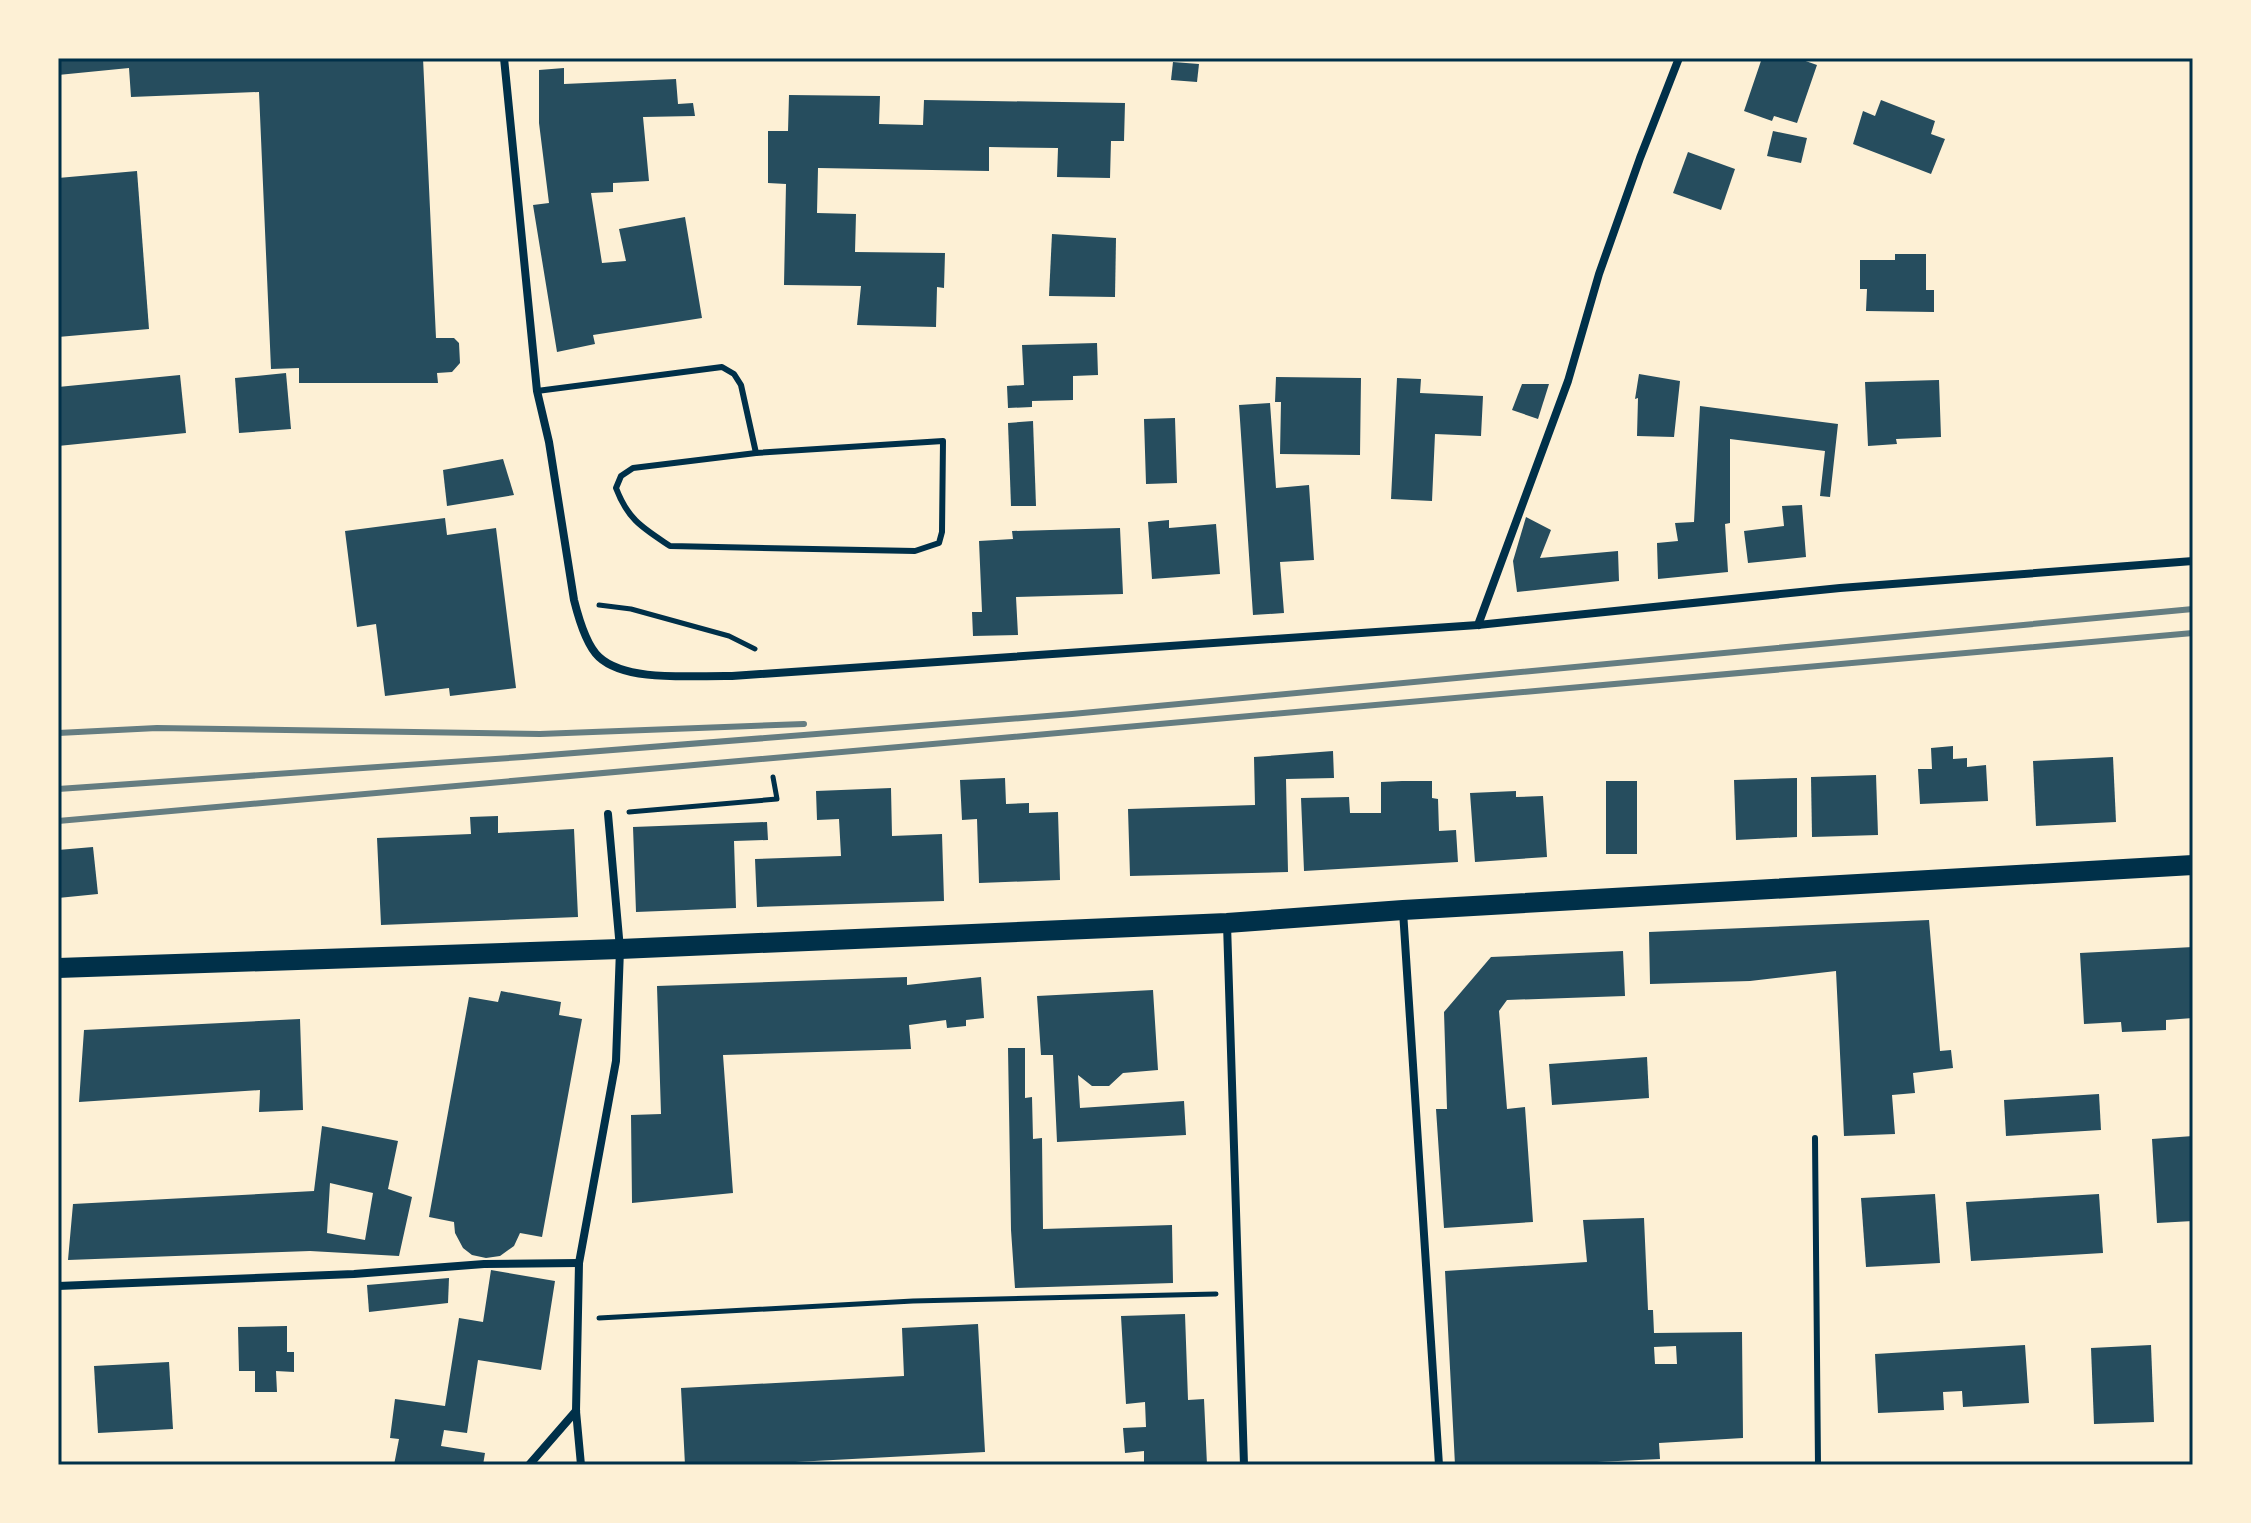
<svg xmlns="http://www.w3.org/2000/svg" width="2251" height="1523" font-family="Overpass,sans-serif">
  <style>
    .building { fill: #264d5e; fill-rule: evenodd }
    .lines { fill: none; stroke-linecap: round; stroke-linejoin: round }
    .path { stroke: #003049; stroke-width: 5 }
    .service { stroke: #003049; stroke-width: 6 }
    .minor { stroke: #003049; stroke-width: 8 }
    .primary { stroke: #003049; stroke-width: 20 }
    .rail { stroke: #657d81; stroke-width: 6 }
    .neatline { fill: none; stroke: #003049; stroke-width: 3 }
  </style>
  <rect width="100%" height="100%" fill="#fdf0d5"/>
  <!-- building -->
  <g class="building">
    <polygon points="58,58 423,58 436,338 454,338 459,343 460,363 452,372 437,373 438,383 299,383 299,368 271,369 259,92 131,97 129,68 58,75"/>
    <polygon points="1762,58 1797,58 1817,65 1797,123 1774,116 1772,121 1744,111"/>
    <polygon points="1173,62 1199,64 1197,82 1171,80"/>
    <polygon points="564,68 564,84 676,79 678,104 693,103 695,116 643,117 649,181 613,183 613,192 591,193 602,263 626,261 619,229 685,217 702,318 593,335 595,344 557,352 533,205 549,203 539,123 539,70"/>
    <polygon points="789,95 880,96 879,124 923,125 924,100 1125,103 1124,141 1111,141 1110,178 1057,177 1058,148 989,147 989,171 818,168 817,213 856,214 855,252 945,253 944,288 937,287 936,327 857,325 861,286 784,285 786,184 768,183 768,131 788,131"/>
    <polygon points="1881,100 1935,121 1931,134 1945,139 1931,174 1853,144 1863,111 1875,116"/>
    <polygon points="1773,131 1807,138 1801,163 1767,156"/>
    <polygon points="1688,152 1735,169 1721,210 1673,193"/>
    <polygon points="137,171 149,329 58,337 58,178"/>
    <polygon points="1052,234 1116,238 1115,297 1049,296"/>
    <polygon points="1895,254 1926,254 1926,290 1934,290 1934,312 1866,311 1867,289 1860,289 1860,260 1895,260"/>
    <polygon points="1097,343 1098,375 1073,376 1073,400 1032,401 1032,407 1008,408 1007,386 1024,385 1022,345"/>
    <polygon points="286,373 291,429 239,433 235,378"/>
    <polygon points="1639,374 1680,381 1674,437 1637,436 1638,398 1635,399"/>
    <polygon points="180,375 186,433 58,446 58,387"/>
    <polygon points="1276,377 1361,378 1360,455 1280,454 1281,402 1275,402"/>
    <polygon points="1397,378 1421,379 1420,393 1483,396 1481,436 1435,434 1432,501 1391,499"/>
    <polygon points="1939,380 1941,437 1896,439 1897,444 1868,446 1865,382"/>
    <polygon points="1522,384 1549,384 1538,419 1512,410"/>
    <polygon points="1270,403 1276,488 1309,485 1314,560 1280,562 1284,613 1253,615 1239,405"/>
    <polygon points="1700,406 1838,424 1830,497 1820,496 1825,451 1730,439 1730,523 1725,524 1728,572 1658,579 1657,543 1678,541 1675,523 1694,522"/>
    <polygon points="1175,418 1177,483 1146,484 1144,419"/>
    <polygon points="1033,421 1036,506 1011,506 1008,423"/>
    <polygon points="503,459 514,495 447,506 443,470"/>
    <polygon points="1802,505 1806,557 1748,563 1744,531 1784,526 1782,506"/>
    <polygon points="1526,517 1551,530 1540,558 1618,551 1619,581 1517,592 1513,561"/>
    <polygon points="445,518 447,535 496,528 516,688 450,696 449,688 385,696 376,624 357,627 345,531"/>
    <polygon points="1169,520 1169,528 1216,524 1220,574 1152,579 1148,522"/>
    <polygon points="1120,528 1123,594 1016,597 1018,635 973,636 972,612 982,612 979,541 1013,539 1012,531"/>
    <polygon points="1953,746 1953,759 1967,758 1967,767 1986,765 1988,801 1920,804 1918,769 1932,769 1931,748"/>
    <polygon points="1333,751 1334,778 1286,779 1288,872 1130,876 1128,809 1255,805 1254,757"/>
    <polygon points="2113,757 2116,822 2036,826 2033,761"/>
    <polygon points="1876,775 1878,835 1812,837 1811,777"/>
    <polygon points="1005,778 1006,804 1029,803 1029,813 1058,812 1060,880 979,883 977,819 962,820 960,780"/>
    <polygon points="1797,778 1797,837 1736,840 1734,780"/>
    <polygon points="1402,781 1432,781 1432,798 1438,799 1439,831 1456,830 1458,862 1304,871 1301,798 1349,797 1350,813 1381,813 1381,782"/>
    <rect x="1606" y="781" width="31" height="73"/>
    <polygon points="891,788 892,836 942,834 944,901 757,907 755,859 841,856 839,819 817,820 816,791"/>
    <polygon points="1516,791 1516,797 1543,796 1547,857 1475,862 1470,793"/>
    <polygon points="498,816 498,833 574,829 578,917 381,925 377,838 471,834 470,817"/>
    <polygon points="767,822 768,840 734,841 736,908 636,912 633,827"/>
    <polygon points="93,847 98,894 58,898 58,850"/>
    <polygon points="1929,920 1940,1051 1951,1050 1953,1068 1913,1073 1915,1093 1892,1095 1895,1134 1844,1136 1836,971 1750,981 1650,984 1649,932"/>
    <polygon points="2193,947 2193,1018 2166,1020 2166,1030 2122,1032 2121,1022 2084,1024 2080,953"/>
    <polygon points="1623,951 1625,996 1507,1000 1499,1011 1507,1109 1525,1107 1533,1222 1444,1228 1436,1109 1447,1109 1444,1012 1491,957"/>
    <polygon points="907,977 907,985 981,977 984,1018 966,1020 966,1026 947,1028 946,1020 909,1025 911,1049 723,1055 733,1193 632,1203 631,1115 661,1114 657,986"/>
    <polygon points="1153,990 1158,1070 1123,1073 1109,1086 1092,1086 1078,1075 1080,1108 1184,1101 1186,1135 1057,1142 1053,1055 1041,1055 1037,996"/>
    <polygon points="501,991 561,1002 559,1015 582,1019 542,1237 520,1233 514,1246 500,1256 486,1258 472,1255 463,1248 455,1233 454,1222 429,1217 469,997 498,1002"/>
    <polygon points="300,1019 303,1110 259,1112 260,1090 79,1102 84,1030"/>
    <polygon points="1008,1048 1025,1048 1025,1098 1032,1097 1033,1139 1042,1138 1043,1229 1172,1225 1173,1283 1015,1288 1011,1230"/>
    <polygon points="1647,1057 1649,1098 1552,1105 1549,1064"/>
    <polygon points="2099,1094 2101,1130 2006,1136 2004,1100"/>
    <path d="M322,1126L398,1141L388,1189L412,1197L399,1256L310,1251L68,1260L73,1204L314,1191ZM330,1183L373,1193L365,1240L327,1233Z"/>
    <polygon points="2193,1136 2193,1221 2157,1223 2152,1139"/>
    <polygon points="1935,1194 1940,1263 1866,1267 1861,1198"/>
    <polygon points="2099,1194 2103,1253 1971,1261 1966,1202"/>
    <path d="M1644,1218L1648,1310H1653L1654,1333L1742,1332L1743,1438L1659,1443L1660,1459L1534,1465H1455L1445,1271L1587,1262L1583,1220ZM1676,1346L1677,1364H1655L1654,1347Z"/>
    <polygon points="491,1270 555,1281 541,1370 478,1360 467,1433 444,1430 441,1446 485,1453 483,1465 394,1465 399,1439 390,1438 395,1399 445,1406 459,1318 483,1322"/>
    <polygon points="449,1278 448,1303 369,1312 367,1285"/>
    <polygon points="1185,1314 1188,1400 1204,1399 1207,1465 1144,1465 1144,1451 1125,1453 1123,1428 1146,1427 1145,1402 1126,1404 1121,1316"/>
    <polygon points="978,1324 985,1452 739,1465 685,1465 681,1388 904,1376 902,1328"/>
    <polygon points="287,1326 287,1352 294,1352 294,1372 276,1371 277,1392 255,1392 255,1371 239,1371 238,1327"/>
    <polygon points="2025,1345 2029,1403 1963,1407 1962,1391 1943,1392 1944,1410 1878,1413 1875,1354"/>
    <polygon points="2151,1345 2154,1422 2094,1424 2091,1348"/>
    <polygon points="169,1362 173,1429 98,1433 94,1366"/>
  </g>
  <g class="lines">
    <!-- path -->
    <g class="path">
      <polyline points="599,605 631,609 729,636 755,649"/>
      <polyline points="629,812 777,799 773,777"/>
      <polyline points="599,1318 913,1301 1216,1294"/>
    </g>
    <!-- service -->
    <g class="service">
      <polyline points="537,391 722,367 734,374 741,385 756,453"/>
      <path d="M943,441L942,532L939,543L915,551L670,546C643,528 628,520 616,488L621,476L633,468L756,453Z"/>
      <polyline points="1815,1138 1818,1465"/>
    </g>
    <!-- minor -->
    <g class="minor">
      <path d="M504,58L537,391L549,442L574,600C578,616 587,646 599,657C627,683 695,675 732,676L1478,625L1840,588L2193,561"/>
      <polyline points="1478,625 1568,381 1599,274 1640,158 1679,58"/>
      <polyline points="1403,911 1439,1465"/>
      <polyline points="1227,924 1244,1465"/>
      <polyline points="58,1286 354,1274 484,1264 579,1263"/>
      <polyline points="529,1465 576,1411"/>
      <polyline points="581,1465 576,1411 579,1263 616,1061 620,949 608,814"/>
    </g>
    <!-- primary -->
    <polyline class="primary" points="58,968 620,949 1227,923 1403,910 2193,865"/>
    <!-- rail -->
    <g class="rail">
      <polyline points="58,733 157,728 540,734 804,724"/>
      <polyline points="58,789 523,757 1072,714 2193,609"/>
      <polyline points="58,821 2193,633"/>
    </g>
  </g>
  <!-- border -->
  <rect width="2251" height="1523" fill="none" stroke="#fdf0d5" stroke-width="120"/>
  <rect x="60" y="60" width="2131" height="1403" class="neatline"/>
</svg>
